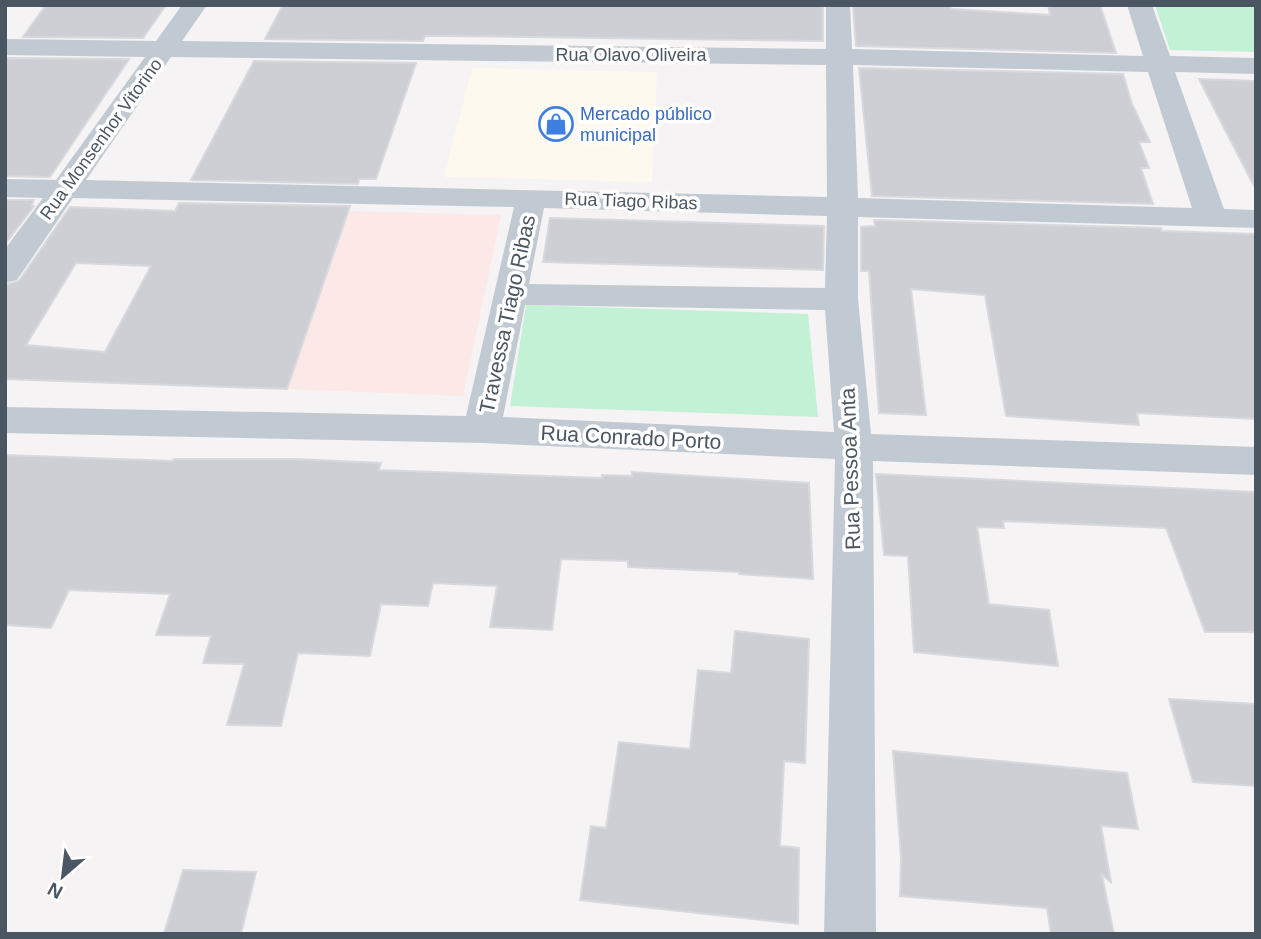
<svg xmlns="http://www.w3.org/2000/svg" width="1261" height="939" font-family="Arial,sans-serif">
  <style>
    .commercial { fill: #fdf9ef }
    .medical { fill: #fce8e6 }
    .green { fill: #c3f1d5 }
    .building { fill: #cdcfd5; stroke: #d7d9de; stroke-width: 2; fill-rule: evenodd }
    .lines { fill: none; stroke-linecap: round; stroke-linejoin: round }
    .street { fill: #c1cad2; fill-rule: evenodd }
    .labels { text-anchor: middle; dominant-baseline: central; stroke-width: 7; stroke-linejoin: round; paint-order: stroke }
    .far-street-label { font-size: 18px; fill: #4a5661; stroke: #fff }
    .far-shop-label { font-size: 18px; fill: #366cbe; stroke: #fff; text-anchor: start }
    .street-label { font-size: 21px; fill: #4a5661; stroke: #fff }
  </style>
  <rect width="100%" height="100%" fill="#f5f3f3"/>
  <!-- commercial -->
  <polygon class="commercial" points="472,68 657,72 652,182 444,177"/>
  <!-- medical -->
  <polygon class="medical" points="348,211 501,215 463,396 287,389"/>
  <!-- green -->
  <g class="green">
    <polygon points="1155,5 1256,5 1256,52 1170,50"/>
    <polygon points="526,305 808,314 818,417 510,406"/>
  </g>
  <!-- building -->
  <g class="building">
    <polygon points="46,5 166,5 143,38 23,37"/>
    <polygon points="283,5 823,5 823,41 446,36 425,36 423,41 265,39"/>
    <polygon points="853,5 950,5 951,9 1050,15 1048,5 1100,5 1116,53 856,46"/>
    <polygon points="6,58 129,59 50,177 5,176"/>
    <polygon points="254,61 416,63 376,179 359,179 358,184 191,180"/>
    <polygon points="859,68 1123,74 1132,104 1150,142 1139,142 1149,168 1141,168 1153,204 872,196"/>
    <polygon points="1199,79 1256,81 1256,190"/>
    <polygon points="5,200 34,200 31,206 34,206 5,244"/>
    <path d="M179,203L350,206L287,389L5,379V285L19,281L70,207L175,211ZM76,263L151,266L105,352L26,345Z"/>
    <polygon points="550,218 824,226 823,270 543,262"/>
    <polygon points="874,220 1161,228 1162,231 1256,234 1256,419 1137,413 1139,425 1006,416 985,295 911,289 926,415 879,413 869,271 861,271 861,227 875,226"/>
    <polygon points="5,455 173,461 174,459 296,459 381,463 379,470 602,478 602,475 632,476 632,472 809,483 813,579 739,574 739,572 628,567 628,561 561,559 552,630 490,627 497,586 433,583 428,606 381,604 370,656 298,653 281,726 227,725 244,664 203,663 211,636 156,635 170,594 69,590 51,628 5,625"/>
    <polygon points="876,474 1256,492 1256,632 1205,632 1166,528 1003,521 1004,528 977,527 989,604 1049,610 1058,666 914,652 908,556 884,555"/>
    <polygon points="735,631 809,639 805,763 784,761 780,846 799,848 798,924 580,900 591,826 606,828 619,742 690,749 698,670 731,673"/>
    <polygon points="1169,699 1256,704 1256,786 1193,782"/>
    <polygon points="893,751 1127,773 1138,829 1101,826 1111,882 1102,875 1114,934 1051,934 1047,908 900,896 901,857"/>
    <polygon points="183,870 256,872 241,934 164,934"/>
  </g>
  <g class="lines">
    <!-- street -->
    <path class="street" d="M182,5H207L182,41L826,49V5H850L852,49L1143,56L1127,5H1152L1170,56L1256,58V74L1175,72L1224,209L1256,210V228L858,217V299L871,434L1256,447V475L873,461L876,934H824L835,459L483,443L5,433V407L466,416L514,207L73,198L17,280L5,283V249L43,198L5,197V179L56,180L145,57L5,55V39L156,41ZM171,57L826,65L827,197L86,180ZM853,65L1148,72L1192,208L858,198ZM544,208L827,216L825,288L529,284ZM525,305L825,310L834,432L503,417Z"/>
  </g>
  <!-- icons -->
  <defs>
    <g id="shop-ring" transform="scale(1.75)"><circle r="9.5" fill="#fff" stroke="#3f7fe0" stroke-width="1.5"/><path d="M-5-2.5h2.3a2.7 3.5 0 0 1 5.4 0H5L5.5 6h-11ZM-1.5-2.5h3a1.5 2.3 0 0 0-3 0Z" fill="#3f7fe0"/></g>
  </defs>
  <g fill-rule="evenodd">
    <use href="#shop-ring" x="556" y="124"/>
  </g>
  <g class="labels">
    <!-- far-street labels -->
    <g class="far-street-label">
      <text x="631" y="55">Rua Olavo Oliveira</text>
      <text transform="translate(101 139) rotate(-54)">Rua Monsenhor Vitorino</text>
      <text transform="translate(631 201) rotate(2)">Rua Tiago Ribas</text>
    </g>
    <!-- far-shop labels -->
    <g class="far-shop-label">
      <text x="580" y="114">Mercado público<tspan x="580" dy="21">municipal</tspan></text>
    </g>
    <!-- street labels -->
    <g class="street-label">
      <text transform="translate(507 314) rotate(-78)">Travessa Tiago Ribas</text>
      <text transform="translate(631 437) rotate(3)">Rua Conrado Porto</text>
      <text transform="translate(850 469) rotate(-92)">Rua Pessoa Anta</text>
    </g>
  </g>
  <!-- border -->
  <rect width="1261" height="939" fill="none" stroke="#4a5661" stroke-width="14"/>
  <!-- north arrow -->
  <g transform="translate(63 876) rotate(208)" stroke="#ffffff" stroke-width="5" paint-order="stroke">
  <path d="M0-5L12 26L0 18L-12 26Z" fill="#4a5661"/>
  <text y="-10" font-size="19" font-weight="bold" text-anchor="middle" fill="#4a5661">N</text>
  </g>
</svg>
